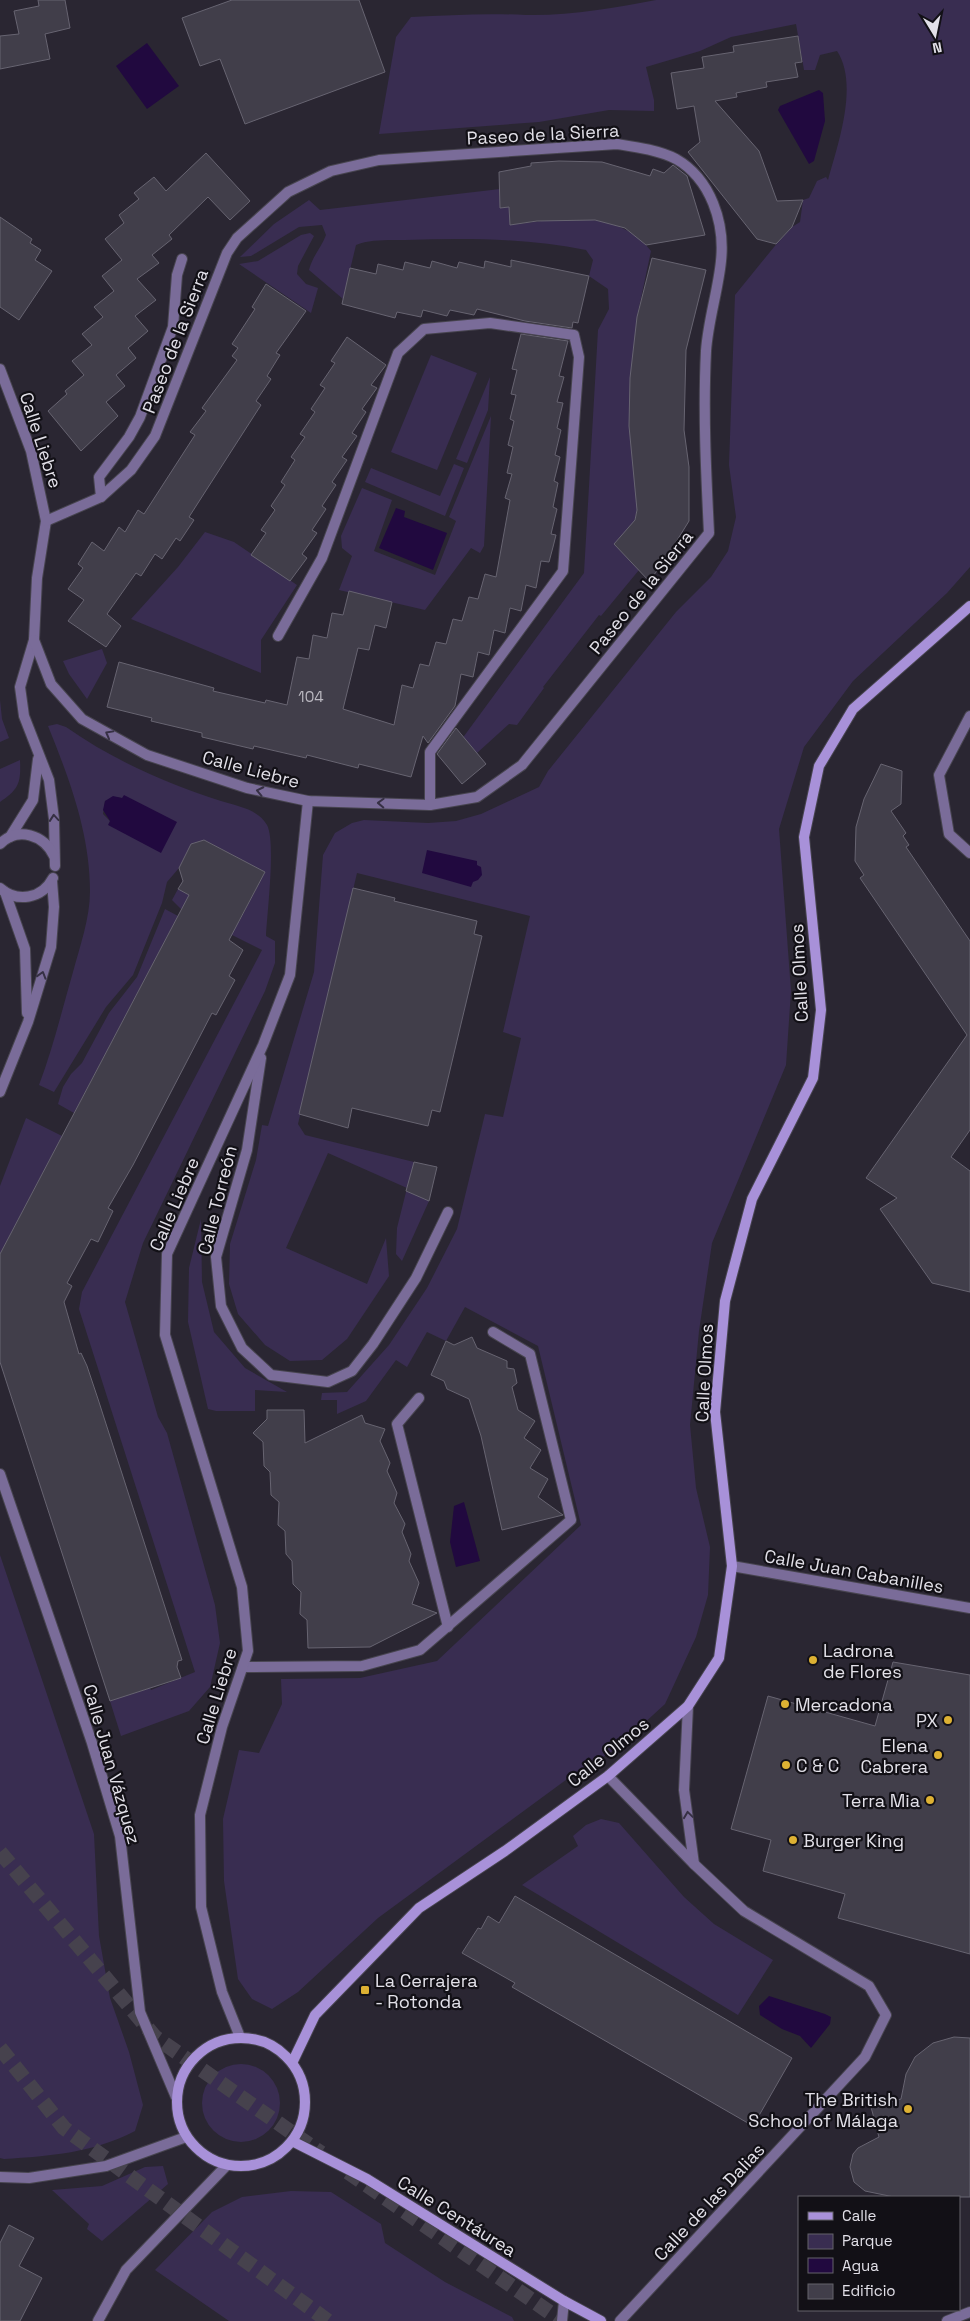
<svg xmlns="http://www.w3.org/2000/svg" width="970" height="2321" font-family="'Space Grotesk',sans-serif">
  <style>
    .green { fill: #392d51; fill-rule: evenodd }
    .water { fill: #21093f }
    .building { fill: #413e4a; stroke: #676471 }
    .lines { fill: none; stroke-linecap: round; stroke-linejoin: round }
    .highway-tunnel { stroke: #46424d; stroke-width: 15; stroke-dasharray: 15 8; stroke-linecap: butt }
    .lane-casing { stroke: #47444f; stroke-width: 12 }
    .street-casing { stroke: #47444f; stroke-width: 12 }
    .secondary-casing { stroke: #47444f; stroke-width: 12 }
    .lane { stroke: #7a6c99; stroke-width: 10 }
    .street { stroke: #7a6c99; stroke-width: 10 }
    .secondary { stroke: #a891d9; stroke-width: 10 }
    .oneway { stroke: #363044 }
    .poi-dot { fill: #ddb133; stroke: #121016; stroke-width: 2 }
    .labels { text-anchor: middle; dominant-baseline: central; stroke-width: 4.5; stroke-linejoin: round; paint-order: stroke }
    .number-label { font-size: 15px; fill: #bab8c0 }
    .street-label { font-size: 18px; fill: #e2e0e8; stroke: #121016 }
    .poi-label { font-size: 18px; fill: #e2e0e8; stroke: #121016; text-anchor: start }
  </style>
  <rect width="100%" height="100%" fill="#2a2632"/>
  <!-- green -->
  <g class="green">
    <path d="M656,0H970V567L947,593L853,681L804,747L779,829L791,991L786,1065L712,1243L699,1331L690,1425L696,1488L710,1547L708,1595L696,1637L665,1704L616,1749L574,1774L378,1918L298,1992L272,2009L252,1999L238,1979L224,1881L223,1819L239,1750L259,1753L282,1704L281,1679L360,1678L437,1661L581,1525L538,1346L465,1307L446,1341L427,1332L407,1367L396,1360L366,1401L337,1414V1400H321L322,1393L347,1392L389,1345L427,1288L457,1229L485,1114L503,1117L521,1038L503,1032L530,916L357,873L298,1124L305,1135L414,1162L411,1174L420,1197L429,1201L402,1261L396,1254L397,1228L407,1188L328,1153L286,1248L367,1284L386,1238L389,1276L347,1339L322,1360L290,1361L265,1345L238,1314L229,1284L230,1244L256,1160L262,1125L268,1126L314,972L323,855L335,833L352,823L364,820L428,823L456,821L481,814L539,787L548,771L676,612L711,577L728,551L736,517L729,465L735,295L774,247L792,227L800,222L803,200L809,198L817,181L826,177L828,180C838,144 859,84 837,51L820,55L815,70H804L796,24L731,37L700,51L646,67L654,100V111L609,110L539,122L379,134L396,37L411,17C450,15 488,13 526,15C569,16 615,8 656,0Z"/>
    <path d="M500,189V208L509,207L518,224C565,218 619,210 651,251L637,317V510L634,522L614,544L639,570L601,616L599,615L543,687L544,688L517,725L509,724L477,753L468,743L445,762L584,573L598,330L609,309L608,289L589,276L593,260L586,250C528,238 465,238 405,240C390,240 370,239 356,245L343,299L309,270C312,257 321,248 326,235L322,225L299,227L251,256L240,257L274,224L309,200L320,210Z"/>
    <polygon points="310,233 314,236 298,266 297,274 306,284 318,288 311,313 239,264 258,261 301,235"/>
    <polygon points="431,355 477,373 437,470 391,452"/>
    <polygon points="490,377 488,410 467,463 456,459"/>
    <polygon points="491,416 484,546 480,553 471,548 425,610 339,590 352,556 342,548 341,536 362,488 392,500 374,551 435,575 456,521 449,517"/>
    <polygon points="454,464 464,468 445,516 365,482 371,468 440,496"/>
    <polygon points="205,532 234,542 297,585 261,640 261,673 131,619 178,567"/>
    <polygon points="102,649 107,663 87,699 69,674 63,661"/>
    <polygon points="0,700 2,719 9,738 0,742"/>
    <path d="M57,724L66,727C113,760 167,784 221,801C237,806 258,809 267,825C276,842 267,914 266,936L275,941V963L265,991L143,1243L125,1302L158,1417L167,1433L215,1605L220,1643L210,1687L189,1711L121,1736L110,1701L150,1688L151,1690L195,1672L79,1309L82,1292L262,950L182,910L172,900L178,889L239,922L265,872L204,840L191,844L179,868L167,882L162,903L133,975L106,1007L54,1092L39,1085C53,1048 62,1010 73,972C80,946 90,918 90,891C90,833 69,778 48,726ZM116,797L122,798L108,825L110,821L103,814L105,801Z"/>
    <path d="M20,760C21,783 19,789 0,802V769Z"/>
    <polygon points="165,909 178,916 74,1113 58,1104 63,1087 71,1074 82,1063 109,1013 137,977"/>
    <polygon points="26,1118 62,1136 0,1254 0,1186"/>
    <polygon points="201,1219 202,1282 214,1332 245,1368 287,1392 255,1390 255,1411 216,1411 208,1409 188,1322 189,1268"/>
    <path d="M0,1555L94,1834L99,1936L110,1998L129,2052L143,2105L135,2131C92,2153 51,2156 4,2159L0,2158Z"/>
    <polygon points="601,1819 619,1823 684,1897 714,1924 773,1960 738,2015 522,1885 578,1846 573,1836 586,1825"/>
    <circle cx="241" cy="2103" r="39"/>
    <polygon points="163,2166 168,2184 102,2241 87,2229 89,2224 52,2190 102,2186 145,2167"/>
    <polygon points="291,2191 331,2192 381,2224 385,2243 445,2282 512,2317 514,2321 229,2321 155,2270 212,2212 242,2197"/>
  </g>
  <!-- water -->
  <g class="water">
    <polygon points="147,43 179,86 147,109 116,66"/>
    <polygon points="819,90 823,93 825,121 814,161 809,164 778,110 780,106"/>
    <polygon points="396,508 405,511 404,517 447,533 433,570 379,548"/>
    <polygon points="124,795 177,822 161,853 108,825 110,821 103,810 105,801 113,796 122,798"/>
    <polygon points="427,850 477,861 477,865 481,867 482,875 478,880 473,882 471,887 422,873"/>
    <polygon points="464,1502 480,1561 456,1567 450,1542 454,1506"/>
    <polygon points="769,1996 825,2014 831,2017 830,2024 811,2048 800,2036 782,2029 760,2015 759,2006"/>
  </g>
  <!-- building -->
  <g class="building">
    <polygon points="38,0 65,0 70,28 45,34 50,59 0,69 0,36 19,34 14,11 39,6"/>
    <polygon points="232,0 359,0 385,72 245,124 220,59 200,66 182,18"/>
    <polygon points="798,36 802,62 795,63 798,77 766,82 767,87 736,93 737,97 715,101 759,151 777,201 803,200 792,227 776,244 757,239 688,152 700,142 694,106 677,109 671,73 704,68 702,57 734,52 733,46"/>
    <polygon points="206,153 250,201 230,220 208,197 169,235 172,239 152,255 159,263 137,279 156,300 135,316 148,331 128,348 136,358 116,375 125,386 106,402 118,416 81,451 48,411 67,394 65,391 84,375 72,361 92,345 82,334 103,317 94,307 114,291 102,276 122,260 105,239 124,223 119,215 139,199 134,193 154,177 166,191"/>
    <polygon points="559,161 602,162 650,176 653,169 664,173 673,165 687,176 705,235 646,245 625,228 595,220 537,221 510,225 509,207 500,208 499,172 531,166 531,163"/>
    <polygon points="0,217 32,239 30,243 41,250 35,260 52,271 19,320 0,307"/>
    <polygon points="652,258 706,270 686,350 684,430 689,467 689,521 671,550 672,552 649,581 614,544 635,520 637,510 629,426 630,378 637,317"/>
    <polygon points="511,260 589,276 578,323 573,322 572,328 525,321 477,309 474,315 450,310 447,316 423,310 421,317 397,312 395,318 342,304 350,268 376,274 378,264 403,270 405,262 430,268 432,261 457,268 459,262 484,268 485,261 511,267"/>
    <polygon points="266,284 306,311 276,353 280,355 267,376 271,379 256,401 261,405 189,517 194,520 180,541 176,538 162,559 155,554 141,576 136,573 107,614 121,626 106,647 68,621 84,600 68,589 83,568 78,564 92,542 104,551 119,527 125,532 138,510 144,514 195,435 190,432 206,411 202,408 237,360 232,356 238,348 232,344 255,309 252,307"/>
    <polygon points="521,334 568,341 559,376 564,377 557,402 563,403 557,428 561,430 555,455 560,457 554,481 558,483 553,507 557,509 551,534 556,535 553,547 549,562 541,561 536,588 526,585 521,611 510,608 505,633 494,630 489,655 478,652 473,677 461,674 455,706 428,743 423,736 411,777 359,764 358,768 307,755 306,758 254,746 253,749 202,737 202,733 151,721 152,718 107,707 119,662 214,688 213,691 265,703 266,700 287,705 297,657 309,659 313,635 327,638 332,613 343,615 349,591 392,602 386,628 375,625 369,650 358,648 343,709 394,725 402,685 413,688 420,664 429,666 436,642 446,644 453,619 462,621 469,597 478,599 485,574 496,577 510,500 505,498 512,474 507,473 513,447 508,445 514,421 510,419 516,395 511,394 517,370 512,369"/>
    <polygon points="347,337 386,365 371,385 377,388 362,409 366,412 352,433 357,436 342,457 347,460 332,482 336,485 322,506 326,509 312,530 317,533 302,554 307,558 290,581 251,555 266,533 261,530 275,510 271,506 285,485 281,482 295,460 291,457 305,437 300,434 315,412 311,409 325,388 320,385 335,363 331,361"/>
    <polygon points="456,728 486,764 462,784 437,754"/>
    <polygon points="881,764 902,771 901,804 891,811 906,833 903,836 909,845 906,847 970,941 970,1130 951,1157 970,1171 970,1292 932,1283 930,1280 880,1209 897,1198 866,1178 967,1035 860,878 864,875 855,861 856,827 864,799"/>
    <polygon points="204,840 265,872 229,940 243,950 229,976 235,980 216,1015 212,1013 133,1165 108,1208 113,1211 98,1242 91,1239 67,1283 72,1286 64,1302 79,1354 81,1353 87,1366 98,1399 182,1660 178,1661 177,1667 181,1678 110,1701 0,1362 0,1254 189,895 178,889 183,881 179,868 191,844"/>
    <polygon points="353,888 395,898 394,901 477,921 474,934 482,936 440,1112 432,1110 428,1126 352,1108 348,1128 299,1114"/>
    <polygon points="414,1162 437,1167 429,1201 406,1191"/>
    <polygon points="472,1337 477,1348 507,1361 507,1368 514,1369 517,1383 512,1387 518,1410 535,1421 524,1438 541,1450 530,1468 548,1479 538,1497 563,1515 502,1530 481,1436 469,1399 447,1389 444,1381 431,1375 446,1341 454,1345"/>
    <polygon points="267,1410 304,1410 305,1443 362,1415 365,1423 385,1429 380,1441 390,1463 387,1471 397,1493 394,1503 405,1524 402,1532 411,1554 409,1561 419,1583 412,1604 437,1613 370,1647 308,1648 307,1620 300,1614 301,1592 293,1584 292,1561 286,1554 285,1531 278,1525 279,1502 271,1495 270,1472 264,1466 263,1442 253,1433 267,1419"/>
    <polygon points="893,1662 970,1675 970,1954 838,1918 845,1894 763,1871 771,1840 731,1829 768,1696 875,1726"/>
    <polygon points="515,1896 792,2058 753,2126 512,1987 515,1983 462,1953 478,1928 481,1929 488,1916 499,1923"/>
    <polygon points="954,2037 970,2038 970,2197 894,2197 865,2191 854,2182 850,2167 853,2154 858,2148 879,2137 871,2107 901,2099 906,2074 915,2057 933,2043"/>
    <polygon points="9,2225 34,2238 19,2266 42,2278 20,2321 0,2321 0,2243"/>
  </g>
  <g class="lines">
    <!-- highway-tunnel -->
    <g class="highway-tunnel">
      <polyline points="0,1852 155,2037 321,2153"/>
      <polyline points="0,2048 64,2128 328,2321"/>
      <polyline points="348,2172 562,2321"/>
    </g>
    <!-- lane casing -->
    <g class="lane-casing">
      <g id="lane">
        <polyline points="101,497 99,477 129,437 140,417 173,327 177,275 182,259"/>
        <polyline points="419,1398 397,1424 448,1627"/>
        <polyline points="243,1667 362,1666 420,1650 571,1520 530,1354 493,1332"/>
        <polyline points="0,2177 29,2178 106,2166 186,2137"/>
        <polyline points="562,2321 564,2301"/>
        <polyline points="947,2321 970,2312"/>
      </g>
    </g>
    <!-- street casing -->
    <g class="street-casing">
      <g id="street">
        <polyline points="0,369 31,451 46,521 37,578 34,640 20,687 24,716 49,780 54,819 55,866"/>
        <polyline points="278,636 322,558 398,353 424,329 490,323 574,335 579,357 563,571 430,752 430,805"/>
        <path d="M34,640L51,684L82,719L147,755L247,788L308,801L430,805L477,797L522,765L709,533C706,472 703,412 706,351C708,321 718,291 721,261C725,223 711,179 676,159C658,150 636,147 617,144L379,160L331,171L288,192L237,238L227,253L155,436L131,470L101,497L46,521"/>
        <polyline points="970,716 939,775 949,834 970,853"/>
        <polyline points="10,837 33,800 38,759"/>
        <path d="M0,844C18,826 44,835 54,856"/>
        <path d="M0,888C17,903 42,899 53,878"/>
        <polyline points="5,892 25,949 27,1013"/>
        <polyline points="261,1058 247,1150 216,1257 221,1306 242,1348 271,1375 328,1382 352,1371 373,1344 416,1278 448,1212"/>
        <polyline points="0,1092 28,1022 51,947 54,907 52,881"/>
        <polyline points="0,1474 92,1743 120,1836 140,2012 176,2097"/>
        <polyline points="732,1566 970,1608"/>
        <polyline points="688,1706 684,1790 694,1864"/>
        <polyline points="608,1776 694,1864 744,1911 869,1986 886,2015 865,2057 620,2321"/>
        <polyline points="240,2037 222,1992 201,1907 200,1815 222,1727 248,1651 242,1587 165,1335 167,1254 263,1045 290,975 308,801"/>
        <polyline points="98,2321 126,2270 226,2166"/>
      </g>
    </g>
    <!-- secondary casing -->
    <g class="secondary-casing">
      <g id="secondary">
        <circle cx="241" cy="2102" r="64"/>
        <polyline points="293,2061 315,2015 419,1908 505,1851 608,1776 688,1706 719,1658 732,1566 715,1412 725,1301 752,1199 813,1078 821,1010 804,837 819,766 853,709 970,606"/>
        <polyline points="294,2142 367,2179 564,2301 601,2321"/>
      </g>
    </g>
    <!-- lane -->
    <use href="#lane" class="lane"/>
    <!-- street -->
    <use href="#street" class="street"/>
    <!-- secondary -->
    <use href="#secondary" class="secondary"/>
  </g>
  <!-- one-way arrows -->
  <defs><path id="oneway-chevron" d="M-2-3.5L2.5 0L-2 3.5" fill="none" stroke-width="1.6" stroke-linecap="round" stroke-linejoin="round" transform="scale(1.25)"/></defs>
  <g class="oneway">
    <use href="#oneway-chevron" transform="translate(109 734) rotate(-151)"/>
    <use href="#oneway-chevron" transform="translate(260 791) rotate(-168)"/>
    <use href="#oneway-chevron" transform="translate(381 803) rotate(-178)"/>
    <use href="#oneway-chevron" transform="translate(54 818) rotate(-95)"/>
    <use href="#oneway-chevron" transform="translate(42 975) rotate(-73)"/>
    <use href="#oneway-chevron" transform="translate(688 1815) rotate(-98)"/>
  </g>
  <!-- markers -->
  <g class="poi-dot">
    <circle cx="813" cy="1660" r="5"/>
    <circle cx="785" cy="1704" r="5"/>
    <circle cx="948" cy="1720" r="5"/>
    <circle cx="938" cy="1755" r="5"/>
    <circle cx="786" cy="1765" r="5"/>
    <circle cx="930" cy="1800" r="5"/>
    <circle cx="793" cy="1840" r="5"/>
    <rect x="360" y="1985" width="10" height="10" rx="2.5"/>
    <circle cx="908" cy="2109" r="5"/>
  </g>
  <g class="labels">
    <!-- number labels -->
    <g class="number-label">
      <text x="311" y="696">104</text>
    </g>
    <!-- street labels -->
    <g class="street-label">
      <text transform="translate(543 134) rotate(-3)">Paseo de la Sierra</text>
      <text transform="translate(175 341) rotate(-69)">Paseo de la Sierra</text>
      <text transform="translate(41 440) rotate(72)">Calle Liebre</text>
      <text transform="translate(641 592) rotate(-51)">Paseo de la Sierra</text>
      <text transform="translate(251 769) rotate(15)">Calle Liebre</text>
      <text transform="translate(799 973) rotate(-93)">Calle Olmos</text>
      <text transform="translate(217 1200) rotate(-76)">Calle Torreón</text>
      <text transform="translate(174 1204) rotate(-67)">Calle Liebre</text>
      <text transform="translate(704 1373) rotate(-87)">Calle Olmos</text>
      <text transform="translate(854 1571) rotate(10)">Calle Juan Cabanilles</text>
      <text transform="translate(216 1696) rotate(-73)">Calle Liebre</text>
      <text transform="translate(608 1752) rotate(-39)">Calle Olmos</text>
      <text transform="translate(112 1764) rotate(74)">Calle Juan Vázquez</text>
      <text transform="translate(709 2202) rotate(-47)">Calle de las Dalias</text>
      <text transform="translate(457 2216) rotate(32)">Calle Centáurea</text>
    </g>
    <!-- poi labels -->
    <g class="poi-label">
      <text x="823" y="1650">Ladrona<tspan x="823" dy="21">de Flores</tspan></text>
      <text x="795" y="1704">Mercadona</text>
      <text x="938" y="1720" text-anchor="end">PX</text>
      <text x="928" y="1745" text-anchor="end">Elena<tspan x="928" dy="21">Cabrera</tspan></text>
      <text x="796" y="1765">C &amp; C</text>
      <text x="920" y="1800" text-anchor="end">Terra Mia</text>
      <text x="803" y="1840">Burger King</text>
      <text x="375" y="1980">La Cerrajera<tspan x="375" dy="21">- Rotonda</tspan></text>
      <text x="898" y="2099" text-anchor="end">The British<tspan x="898" dy="21">School of Málaga</tspan></text>
    </g>
  </g>
  <!-- legend -->
  <rect x="798" y="2196" width="162" height="115" fill="#121016" stroke="#65636a"/>
  <rect x="808" y="2212" width="25" height="8" fill="#a891d9" stroke="#65636a"/>
  <text x="842" y="2221" font-size="15" fill="#e2e0e8">Calle</text>
  <rect x="808" y="2234" width="25" height="15" fill="#392d51" stroke="#65636a"/>
  <text x="842" y="2246" font-size="15" fill="#e2e0e8">Parque</text>
  <rect x="808" y="2258" width="25" height="15" fill="#21093f" stroke="#65636a"/>
  <text x="842" y="2271" font-size="15" fill="#e2e0e8">Agua</text>
  <rect x="808" y="2284" width="25" height="15" fill="#413e4a" stroke="#65636a"/>
  <text x="842" y="2296" font-size="15" fill="#e2e0e8">Edificio</text>
  <!-- north arrow -->
  <g transform="translate(935 35) rotate(170)" stroke="#121016" stroke-width="4" paint-order="stroke">
  <path d="M0-4L9 19L0 12L-9 19Z" fill="#e2e0e8"/>
  <text y="-8" font-size="14" font-weight="bold" text-anchor="middle" fill="#e2e0e8">N</text>
  </g>
</svg>
